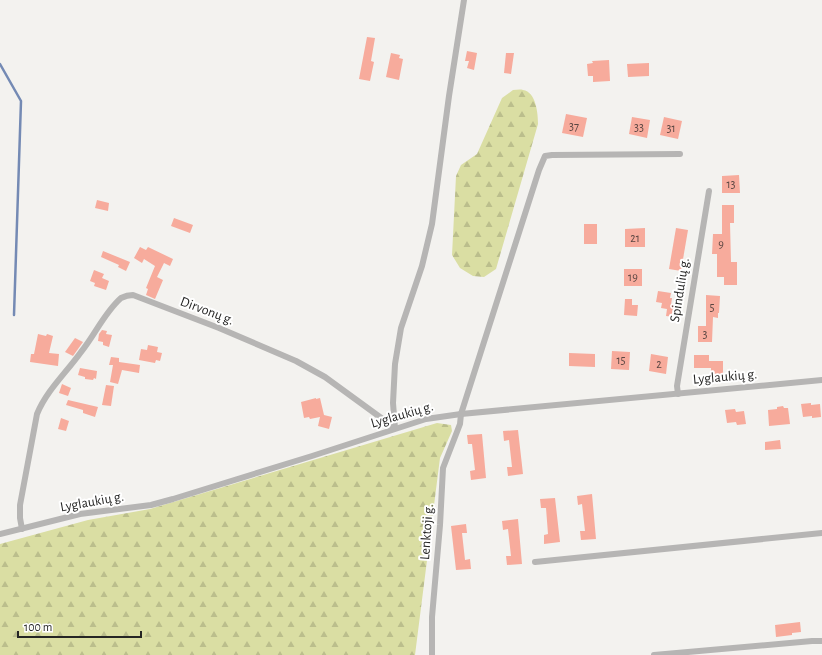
<svg xmlns="http://www.w3.org/2000/svg" width="822" height="655" font-family="'Alegreya Sans',sans-serif">
  <style>
    .forest { fill: url(#forest-firs) }
    .lines { fill: none; stroke-linecap: round; stroke-linejoin: round }
    .stream { stroke: #748ab4; stroke-width: 2.5 }
    .building { fill: #f7ab9c }
    .street { stroke: #b6b5b4; stroke-width: 6 }
    .labels { text-anchor: middle; dominant-baseline: central; stroke-width: 4; stroke-linejoin: round; paint-order: stroke }
    .number-label { font-size: 12px; fill: #5a4642 }
    .street-label { font-size: 14px; fill: #252524; stroke: #fff }
  </style>
  <defs>
    <pattern id="forest-firs" width="22" height="20" patternUnits="userSpaceOnUse"><rect width="22" height="20" fill="#dadea3"/><path d="M5 1l3.5 6h-7zM16 11l3.5 6h-7z" fill="#bbbe8c"/></pattern>
  </defs>
  <rect width="100%" height="100%" fill="#f3f2ef"/>
  <!-- forest -->
  <g class="forest">
    <path d="M513,90C516,90 520,89 523,90C536,92 538,113 538,124L496,269L484,277L473,276L460,268L452,255L456,176L461,165L477,154L502,98Z"/>
    <polygon points="437,423 451,425 452,431 440,458 415,655 0,655 0,544 88,520 150,509"/>
  </g>
  <g class="lines">
    <!-- stream -->
    <polyline class="stream" points="0,64 21,101 14,315"/>
  </g>
  <!-- building -->
  <g class="building">
    <polygon points="367,37 375,38 371,61 374,62 370,81 359,79"/>
    <polygon points="467,51 477,53 474,70 467,68 469,61 465,61"/>
    <polygon points="391,53 400,55 399,58 403,59 399,80 386,77"/>
    <polygon points="506,53 514,53 511,74 504,73"/>
    <polygon points="609,60 610,81 593,82 593,76 588,76 587,64 593,63 592,61"/>
    <polygon points="649,63 649,76 628,77 627,64"/>
    <polygon points="566,114 587,118 583,137 562,133"/>
    <polygon points="632,117 650,120 647,138 629,134"/>
    <polygon points="664,117 682,121 678,139 660,135"/>
    <polygon points="739,175 740,193 722,193 722,176"/>
    <polygon points="97,200 109,203 108,211 95,208"/>
    <polygon points="722,205 734,205 734,223 730,223 731,262 737,262 737,285 724,285 724,277 717,277 717,254 712,254 713,234 722,234"/>
    <polygon points="174,218 193,225 190,233 171,226"/>
    <rect x="584" y="224" width="13" height="20"/>
    <polygon points="645,228 645,247 625,247 625,229"/>
    <polygon points="676,228 688,230 681,271 669,269"/>
    <polygon points="140,247 146,250 148,247 173,259 170,266 164,263 157,277 163,280 155,299 146,295 148,289 146,288 155,266 144,259 142,263 134,258"/>
    <polygon points="103,251 130,262 126,271 118,267 119,265 101,257"/>
    <rect x="624" y="269" width="18" height="17"/>
    <polygon points="94,270 104,274 102,278 109,281 106,290 94,286 95,283 90,281"/>
    <polygon points="658,291 671,293 670,298 672,298 671,305 675,306 673,317 666,316 667,309 661,308 662,303 656,302"/>
    <polygon points="706,295 720,296 719,313 718,313 718,318 713,317 712,342 698,342 698,326 706,326"/>
    <polygon points="625,299 632,299 632,305 638,305 637,316 624,315"/>
    <polygon points="102,330 107,331 106,334 112,335 109,347 103,345 103,342 98,341 99,334"/>
    <polygon points="38,334 46,336 47,334 53,336 49,353 59,354 58,366 30,362 31,354 34,354"/>
    <polygon points="75,338 83,342 73,356 65,352"/>
    <polygon points="148,345 158,347 157,352 162,353 160,361 156,360 155,363 139,360 141,349 147,350"/>
    <polygon points="612,351 630,352 629,370 611,369"/>
    <polygon points="569,353 595,354 595,367 569,366"/>
    <polygon points="651,354 668,357 666,374 649,371"/>
    <polygon points="694,355 709,355 709,361 723,361 723,374 711,374 711,368 694,368"/>
    <polygon points="111,357 119,358 119,362 140,365 139,373 122,370 118,384 110,382 113,365 109,365"/>
    <polygon points="80,368 97,371 96,379 94,378 93,380 85,379 85,377 78,375"/>
    <polygon points="62,384 71,388 68,396 59,393"/>
    <polygon points="106,385 114,386 111,406 102,405"/>
    <polygon points="316,398 316,399 320,398 324,415 332,417 329,429 318,426 320,417 310,419 309,417 304,418 301,402"/>
    <polygon points="68,400 98,407 95,417 83,413 83,410 66,405"/>
    <polygon points="811,403 811,405 820,404 821,417 812,418 812,416 803,417 801,404"/>
    <polygon points="783,406 784,408 788,408 790,424 769,426 768,410 777,409 777,407"/>
    <polygon points="735,409 736,412 744,411 746,424 737,425 736,422 727,423 725,410"/>
    <polygon points="61,418 69,421 66,431 58,429"/>
    <polygon points="518,430 523,474 508,476 507,467 512,467 509,440 504,441 503,431"/>
    <polygon points="482,434 486,478 471,480 470,471 475,470 472,444 468,444 467,435"/>
    <polygon points="780,440 781,449 765,450 765,442"/>
    <polygon points="592,494 596,539 581,540 580,531 585,531 582,504 578,505 577,496"/>
    <polygon points="555,498 560,542 544,544 544,535 548,534 546,508 541,508 540,499"/>
    <polygon points="518,519 522,564 507,565 506,556 511,556 508,529 503,530 502,521"/>
    <polygon points="466,524 467,533 462,533 465,560 470,559 471,569 456,570 451,526"/>
    <polygon points="800,622 801,632 792,633 792,635 776,637 775,625"/>
  </g>
  <g class="lines">
    <!-- street -->
    <g class="street">
      <polyline points="678,394 677,386 709,191"/>
      <polyline points="395,428 393,403 395,364 401,328 422,266 432,224 449,96 464,0"/>
      <path d="M22,529L20,518V505L37,414C47,390 66,373 81,352C95,335 104,313 121,298C125,296 128,295 133,295L219,328L296,361L325,377L395,428"/>
      <polyline points="0,534 80,514 151,505 173,499 312,456 426,419 461,414 822,380"/>
      <polyline points="535,562 822,533"/>
      <polyline points="432,655 432,617 440,525 443,468 460,424 461,414 539,170 545,156 552,155 680,154"/>
      <polyline points="654,655 812,641 822,641"/>
    </g>
  </g>
  <g class="labels">
    <!-- number labels -->
    <g class="number-label">
      <text x="574" y="126">37</text>
      <text x="639" y="127">33</text>
      <text x="671" y="128">31</text>
      <text x="731" y="184">13</text>
      <text x="635" y="238">21</text>
      <text x="721" y="244">9</text>
      <text x="633" y="277">19</text>
      <text x="712" y="307">5</text>
      <text x="705" y="334">3</text>
      <text x="621" y="360">15</text>
      <text x="659" y="364">2</text>
    </g>
    <!-- street labels -->
    <g class="street-label">
      <text transform="translate(680 290) rotate(-81)">Spindulių g.</text>
      <text transform="translate(207 311) rotate(21)">Dirvonų g.</text>
      <text transform="translate(725 377) rotate(-5)">Lyglaukių g.</text>
      <text transform="translate(402 415) rotate(-16)">Lyglaukių g.</text>
      <text transform="translate(92 502) rotate(-10)">Lyglaukių g.</text>
      <text transform="translate(427 532) rotate(-86)">Lenktoji g.</text>
    </g>
  </g>
  <!-- scale -->
  <path d="M18 631v6h123v-6" fill="none" stroke="#252524" stroke-width="2"/>
  <text x="24" y="631" font-size="12" fill="#252524" stroke="#ffffff" stroke-width="3" paint-order="stroke">100 m</text>
</svg>
